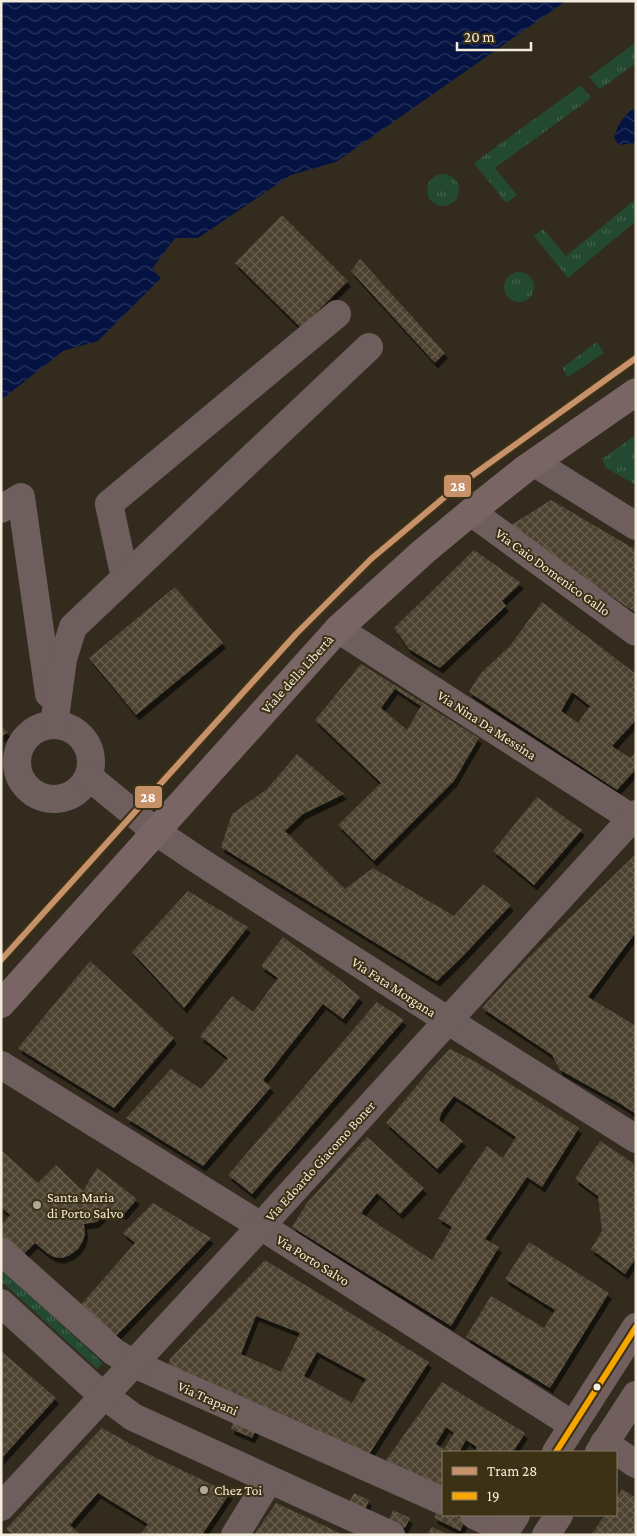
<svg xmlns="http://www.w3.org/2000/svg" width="637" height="1536" font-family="'Crimson Pro',serif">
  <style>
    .grass { fill: url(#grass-tufts) }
    .water { fill: url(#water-waves) }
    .building { fill: url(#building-cross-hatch); fill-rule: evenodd; filter: url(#shadow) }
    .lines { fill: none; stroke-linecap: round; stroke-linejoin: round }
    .street { stroke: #6e5e5d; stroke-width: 28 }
    .secondary { stroke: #705f5d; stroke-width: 28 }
    .primary { stroke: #796564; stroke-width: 28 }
    .bus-1-casing { stroke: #3c3015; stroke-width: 10 }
    .bus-1 { stroke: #f7a600; stroke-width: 6 }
    .tram-1-casing { stroke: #3c3015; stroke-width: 10 }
    .tram-1 { stroke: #c7916a; stroke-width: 6 }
    .poi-dot { fill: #b0a99a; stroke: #3c3015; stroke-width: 2 }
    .bus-dot { fill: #f4ecdc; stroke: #3c3015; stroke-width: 2 }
    .labels { text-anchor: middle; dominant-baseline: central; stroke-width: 4; stroke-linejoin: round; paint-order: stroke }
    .street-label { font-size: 14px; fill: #f4ecdc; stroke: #3c3015 }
    .poi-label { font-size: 14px; fill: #f4ecdc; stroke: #3c3015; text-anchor: start }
    .line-badge { stroke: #3c3015; stroke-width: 2 }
    .badge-label { font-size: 14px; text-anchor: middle; font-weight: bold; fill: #fff }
  </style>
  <defs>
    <pattern id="grass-tufts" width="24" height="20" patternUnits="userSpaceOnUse" patternTransform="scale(1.25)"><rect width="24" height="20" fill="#234931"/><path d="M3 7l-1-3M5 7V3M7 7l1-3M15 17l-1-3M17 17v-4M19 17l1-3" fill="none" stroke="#44634e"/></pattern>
    <pattern id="water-waves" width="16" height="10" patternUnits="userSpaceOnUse" patternTransform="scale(1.25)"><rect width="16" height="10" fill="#051342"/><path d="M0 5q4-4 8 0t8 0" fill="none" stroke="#2a365d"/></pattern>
    <pattern id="building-cross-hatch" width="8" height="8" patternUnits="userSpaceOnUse" patternTransform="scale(1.25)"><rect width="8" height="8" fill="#4d4331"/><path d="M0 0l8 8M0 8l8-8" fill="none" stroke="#675e4e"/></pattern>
    <filter id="shadow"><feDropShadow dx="3" dy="5.5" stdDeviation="0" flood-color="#0009"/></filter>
  </defs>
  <rect width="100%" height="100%" fill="#332c1e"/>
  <!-- grass -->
  <g class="grass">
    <polygon points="636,42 636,63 600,89 589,77"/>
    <polygon points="581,85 591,98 495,168 517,195 506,203 474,163"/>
    <circle cx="443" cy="190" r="16"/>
    <polygon points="636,199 636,221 568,278 534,236 543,229 566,256"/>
    <circle cx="519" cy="287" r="15"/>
    <polygon points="597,342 604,353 568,377 562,368"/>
    <polygon points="636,435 636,485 606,468 602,459"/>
    <polygon points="1,1269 103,1363 97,1369 1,1281"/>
  </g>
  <!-- water -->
  <g class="water">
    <polygon points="1,1 566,1 336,162 291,175 198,238 175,238 152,269 161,278 98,341 63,351 1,400"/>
    <path d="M636,107V143L619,145L614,138C618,124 623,115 636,107Z"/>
  </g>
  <!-- building -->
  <g class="building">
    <polygon points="282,215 348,281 301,328 235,263"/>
    <polygon points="360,259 445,353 435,363 351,271"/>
    <polygon points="551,500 636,550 636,613 508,527"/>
    <polygon points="474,550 521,583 502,601 506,606 440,668 409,649 394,628"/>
    <polygon points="175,587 223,643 136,715 89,658"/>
    <path d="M542,602L636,674V720L612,746L630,758L636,752V769L617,790L469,692L480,674L510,646ZM572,692L590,706L578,723L561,711Z"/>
    <path d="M361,664L479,738L454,781L374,861L338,825L381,783L315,720ZM395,689L421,706L407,730L381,708Z"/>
    <polygon points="1,726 8,732 1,737"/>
    <polygon points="297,754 344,794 303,814 285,831 345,889 373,868 454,916 483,884 511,905 462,957 437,981 221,847 232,814 267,789"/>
    <polygon points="537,797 582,830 534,885 493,851"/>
    <polygon points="636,854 636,932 588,997 636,1026 636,1114 619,1103 560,1070 552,1055 482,1008 527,959"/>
    <polygon points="188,891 248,927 184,1008 132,952"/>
    <polygon points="283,937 340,980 360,997 343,1019 323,1004 263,1080 271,1087 203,1166 126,1118 171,1069 201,1089 228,1058 200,1036 232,996 253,1012 278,978 261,966"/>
    <polygon points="90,961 174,1038 114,1108 18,1048"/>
    <polygon points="377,1002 404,1020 252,1194 228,1175"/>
    <polygon points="450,1049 476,1062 579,1128 542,1187 527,1177 485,1239 499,1247 451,1326 292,1227 307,1203 367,1137 424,1188 400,1214 377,1193 361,1213 432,1260 452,1227 438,1218 487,1146 503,1158 516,1137 454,1096 442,1112 439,1120 463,1141 437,1169 386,1123 428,1072"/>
    <polygon points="600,1141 633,1163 636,1176 636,1258 625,1274 591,1249 602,1231 598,1196 575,1179"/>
    <polygon points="1,1150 38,1183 56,1165 83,1191 97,1168 137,1199 124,1214 106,1212 97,1222 84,1224 85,1233 83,1241 78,1249 70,1255 62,1258 54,1257 47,1253 35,1243 22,1256 1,1237 1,1225 10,1215 1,1207"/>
    <polygon points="153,1203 211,1238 113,1339 78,1308 135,1243 123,1233"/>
    <polygon points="529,1242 609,1293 550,1388 466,1337 491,1296 544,1328 555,1310 505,1279"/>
    <path d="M265,1260L429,1362L366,1459L165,1374L170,1359ZM256,1316L300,1333L281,1372L241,1354ZM317,1352L366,1379L352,1403L304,1376Z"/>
    <polygon points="1,1351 56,1398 1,1459"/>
    <path d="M442,1382L525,1433L513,1452H474L477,1447L466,1440L459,1452H443V1494L381,1467ZM446,1427L454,1433L444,1449L436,1444Z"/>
    <polygon points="235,1418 257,1428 252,1438 231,1429"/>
    <polygon points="102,1428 156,1458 230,1493 202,1535 140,1535 148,1524 98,1493 70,1525 81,1535 13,1535 6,1529"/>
    <polygon points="622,1489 636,1498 636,1535 591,1535 605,1515 616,1515 616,1498"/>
    <polygon points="354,1493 369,1500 365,1510 349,1503"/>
    <polygon points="276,1503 344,1535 254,1535"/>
    <polygon points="439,1508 443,1510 443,1515 453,1515 465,1521 460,1531 434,1518"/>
    <polygon points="393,1510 410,1518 405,1528 389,1520"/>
    <polygon points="432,1527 449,1535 427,1535"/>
  </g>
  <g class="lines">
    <!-- street -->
    <g class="street">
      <polyline points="535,463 636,526"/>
      <polyline points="1,509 21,497 49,694"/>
      <polyline points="471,512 636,632"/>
      <polyline points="125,578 109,504 337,314"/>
      <polyline points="338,629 636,821"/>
      <circle cx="54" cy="762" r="37"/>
      <polyline points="54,725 63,659 73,627 369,347"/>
      <polyline points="89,777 155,831 201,862 447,1020 636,1139"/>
      <polyline points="1,1065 261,1226 573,1425"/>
      <polyline points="1,1251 114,1352 134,1364 443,1501"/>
      <polyline points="1,1303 93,1387 133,1417 391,1535"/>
      <polyline points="604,1443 636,1464"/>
      <polyline points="1,1507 261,1226 636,814"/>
      <polyline points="474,1515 506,1530"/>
      <polyline points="235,1535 269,1480"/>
    </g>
    <!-- secondary -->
    <g class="secondary">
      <polyline points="556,1452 636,1327"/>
      <polyline points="599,1452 636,1395"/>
      <polyline points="503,1535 516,1515"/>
      <polyline points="546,1535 559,1515"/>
    </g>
    <!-- primary -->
    <polyline class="primary" points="1,1004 338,629 423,552 471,512 525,469 636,392"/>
    <!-- bus-1 casing -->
    <g class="bus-1-casing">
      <polyline id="bus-1" points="556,1452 636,1327"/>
    </g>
    <!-- bus-1 -->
    <use href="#bus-1" class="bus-1"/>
    <!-- tram-1 casing -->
    <g class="tram-1-casing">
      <polyline id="tram-1" points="1,960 296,634 371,559 459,485 636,358"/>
    </g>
    <!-- tram-1 -->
    <use href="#tram-1" class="tram-1"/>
  </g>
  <!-- markers -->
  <g class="poi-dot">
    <circle cx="37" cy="1205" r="5"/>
    <circle cx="204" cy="1490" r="5"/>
  </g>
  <circle class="bus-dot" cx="597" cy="1387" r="4.5"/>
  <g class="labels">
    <!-- street labels -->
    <g class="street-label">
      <text transform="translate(553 572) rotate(36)">Via Caio Domenico Gallo</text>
      <text transform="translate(297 674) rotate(-48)">Viale della Libertà</text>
      <text transform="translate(487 725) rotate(33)">Via Nina Da Messina</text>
      <text transform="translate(394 987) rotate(33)">Via Fata Morgana</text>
      <text transform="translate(320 1161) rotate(-48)">Via Edoardo Giacomo Boner</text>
      <text transform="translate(313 1260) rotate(32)">Via Porto Salvo</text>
      <text transform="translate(208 1398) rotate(24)">Via Trapani</text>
    </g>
    <!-- poi labels -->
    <g class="poi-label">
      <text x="47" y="1197">Santa Maria<tspan x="47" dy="16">di Porto Salvo</tspan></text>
      <text x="214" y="1490">Chez Toi</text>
    </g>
  </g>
  <g class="line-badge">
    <rect x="443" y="474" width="29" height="24" rx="5" fill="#c7916a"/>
    <rect x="134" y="785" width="29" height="24" rx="5" fill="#c7916a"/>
  </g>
  <g class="badge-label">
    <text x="458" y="491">28</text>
    <text x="148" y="802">28</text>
  </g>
  <!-- border -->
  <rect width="637" height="1536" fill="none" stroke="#f4ecdc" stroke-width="5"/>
  <!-- legend -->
  <rect x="442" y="1451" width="175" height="65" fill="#3c3015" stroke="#867b65"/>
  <rect x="452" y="1467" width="25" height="8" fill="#c7916a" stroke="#867b65"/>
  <text x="487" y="1476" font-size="15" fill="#f4ecdc">Tram 28</text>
  <rect x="452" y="1492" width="25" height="8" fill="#f7a600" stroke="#867b65"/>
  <text x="487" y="1501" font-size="15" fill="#f4ecdc">19</text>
  <!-- scale -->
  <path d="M457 42v8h74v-8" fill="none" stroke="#f4ecdc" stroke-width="2.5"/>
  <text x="464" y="42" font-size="15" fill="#f4ecdc" stroke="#3c3015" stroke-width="4" paint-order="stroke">20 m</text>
</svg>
